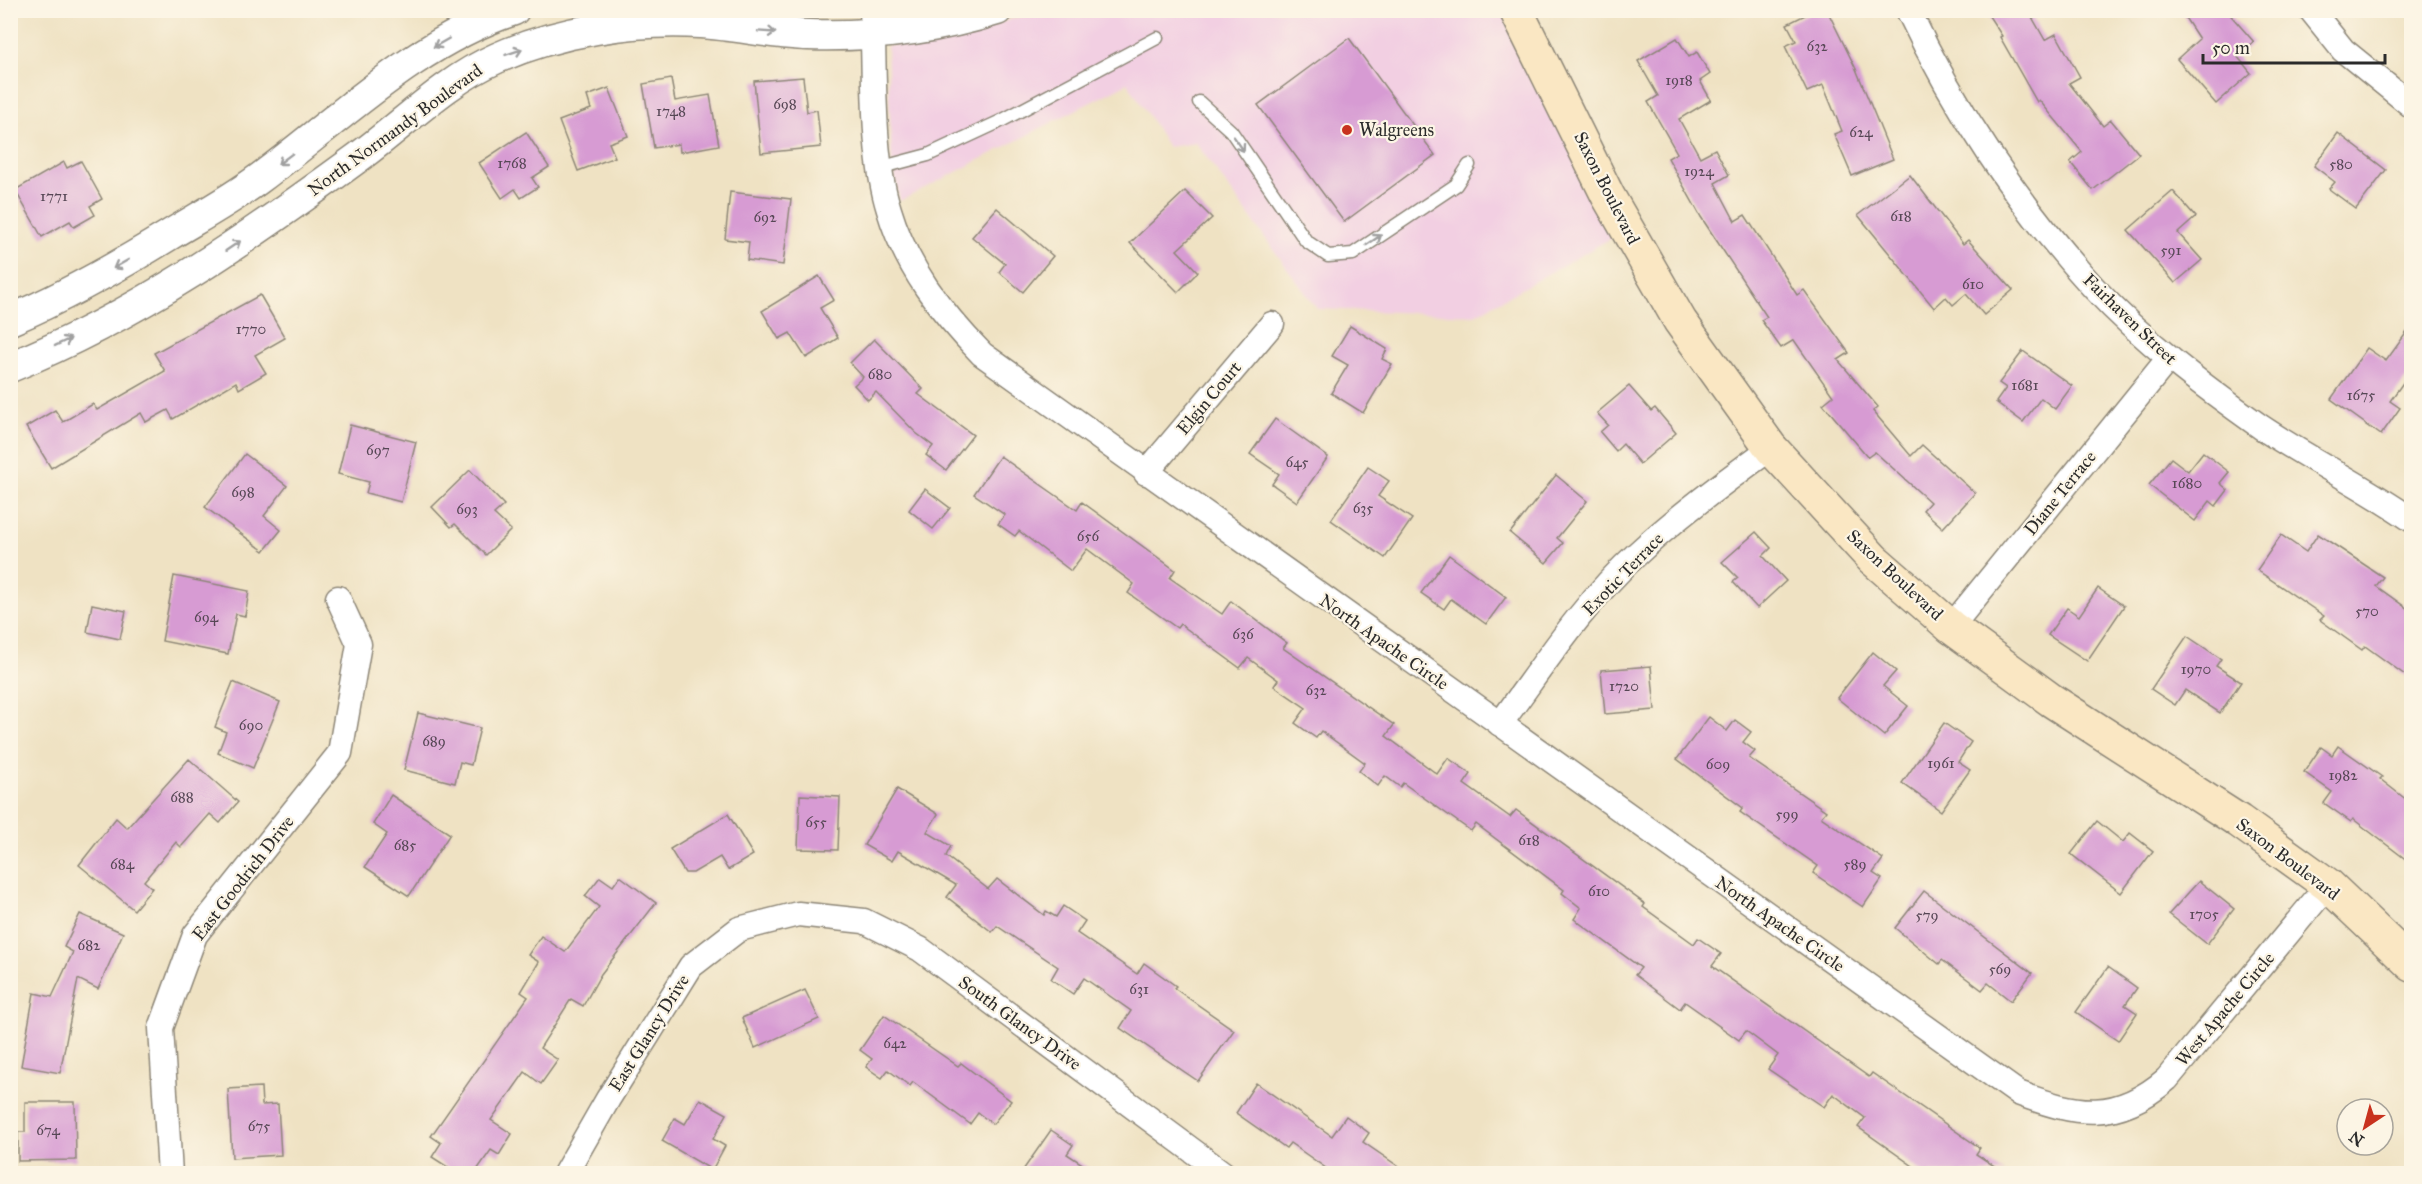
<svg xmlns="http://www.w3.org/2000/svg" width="2422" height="1184" font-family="'IM FELL Great Primer',serif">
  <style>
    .built { fill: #f2cfe2 }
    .building { fill: #d79bd3 }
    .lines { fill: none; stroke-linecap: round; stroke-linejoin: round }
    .service-casing { stroke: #8d8677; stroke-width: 15 }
    .minor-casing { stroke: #8d8677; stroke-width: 27 }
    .tertiary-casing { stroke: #8d8677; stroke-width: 33 }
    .secondary-casing { stroke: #8d8677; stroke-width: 36 }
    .service { stroke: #fff; stroke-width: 12 }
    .minor { stroke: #fff; stroke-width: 24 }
    .tertiary { stroke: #fff; stroke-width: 30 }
    .secondary { stroke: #fae7c3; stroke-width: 33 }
    .oneway { stroke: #a0a0a0 }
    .poi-dot { fill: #c8321e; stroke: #fcf5e5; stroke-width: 2 }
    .labels { text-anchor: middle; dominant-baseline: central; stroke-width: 4.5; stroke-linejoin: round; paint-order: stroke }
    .number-label { font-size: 15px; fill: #564755 }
    .street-label { font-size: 18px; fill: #2b2b2b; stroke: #fcf5e5 }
    .poi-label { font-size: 18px; fill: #2b2b2b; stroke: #fcf5e5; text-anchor: start }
  </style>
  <rect width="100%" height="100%" fill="#fcf5e5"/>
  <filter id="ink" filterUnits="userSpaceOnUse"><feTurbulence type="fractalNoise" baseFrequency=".0167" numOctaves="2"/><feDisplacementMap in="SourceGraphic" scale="12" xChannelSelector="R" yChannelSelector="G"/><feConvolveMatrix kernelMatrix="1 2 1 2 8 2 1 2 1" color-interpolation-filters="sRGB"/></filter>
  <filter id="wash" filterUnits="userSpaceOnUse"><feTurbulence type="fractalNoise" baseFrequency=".008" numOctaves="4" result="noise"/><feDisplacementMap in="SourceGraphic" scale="24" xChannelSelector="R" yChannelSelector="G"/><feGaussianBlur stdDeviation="1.35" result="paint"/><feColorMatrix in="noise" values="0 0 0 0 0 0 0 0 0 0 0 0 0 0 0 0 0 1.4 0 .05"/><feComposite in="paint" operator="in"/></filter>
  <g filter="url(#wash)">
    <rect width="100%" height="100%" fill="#efe2c3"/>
    <!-- built -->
    <polygon class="built" points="1037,11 1501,11 1615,236 1475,315 1317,309 1196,143 1168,147 1128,83 900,201 892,164 887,46 984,28"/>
    <g id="blocks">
      <!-- building -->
      <g class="building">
        <polygon points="1815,10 1827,10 1856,69 1893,159 1852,176 1834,134 1842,131 1823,85 1807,92 1785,46 1796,41 1787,24"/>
        <polygon points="1985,10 2028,10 2045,40 2056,34 2080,77 2069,83 2103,126 2111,120 2139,154 2093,190 2070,162 2082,152 2039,100 2037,102 2000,37 2002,36"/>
        <polygon points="2180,10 2226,10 2254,42 2237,56 2251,73 2216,104 2177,59 2199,39"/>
        <polygon points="1349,38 1435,155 1344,222 1258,105"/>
        <polygon points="1677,38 1689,57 1697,52 1710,74 1700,81 1711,100 1679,119 1700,157 1715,149 1729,175 1715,183 1735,221 1745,215 1797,295 1804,290 1849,353 1838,360 1878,407 1873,411 1911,456 1922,445 1975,493 1943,528 1923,510 1930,502 1875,452 1868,457 1823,404 1833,396 1794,340 1781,348 1761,320 1767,317 1701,217 1668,158 1677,153 1648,102 1658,96 1638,61"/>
        <polygon points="803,77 807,112 817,110 821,147 761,153 754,81"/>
        <polygon points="671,79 675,101 710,95 719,145 680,152 679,144 654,148 643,84"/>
        <polygon points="609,88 628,136 609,143 615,157 578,171 559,121 591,109 587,96"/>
        <polygon points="526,132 549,167 532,178 538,187 521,198 515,189 502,198 479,163"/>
        <polygon points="2338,133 2386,170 2356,209 2329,189 2335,182 2314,166"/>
        <polygon points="81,161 102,199 90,206 95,215 74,227 70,221 42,237 15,190 64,162 67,168"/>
        <polygon points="1910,175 1963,244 1968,240 2013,290 1984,315 1966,294 1953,305 1946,297 1934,308 1858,215"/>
        <polygon points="1185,191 1212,218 1177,250 1198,272 1178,292 1130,243"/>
        <polygon points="2173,191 2196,217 2178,233 2202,260 2175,283 2128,230"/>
        <polygon points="730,192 791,199 783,265 747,260 749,242 725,239"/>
        <polygon points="997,208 1053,256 1023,292 999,272 1005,264 972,237"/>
        <polygon points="819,276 834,300 820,308 838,338 806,358 790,333 779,339 762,311"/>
        <polygon points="260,295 285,338 255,355 266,373 239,389 236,382 173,419 168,410 146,422 141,413 51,468 26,427 55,410 63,422 93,404 97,410 165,371 154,353"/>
        <polygon points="2412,325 2412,370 2390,401 2400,408 2381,435 2331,399 2367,348 2386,361"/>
        <polygon points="1350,326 1387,349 1382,359 1392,364 1363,413 1331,393 1348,365 1332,356"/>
        <polygon points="874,339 923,389 918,394 973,435 946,470 926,455 933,446 916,433 876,392 868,400 854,385 863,377 850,363"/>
        <polygon points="2023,351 2072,386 2055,409 2041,398 2023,422 1996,402 2006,388 1999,383"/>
        <polygon points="1629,386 1651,411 1655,408 1676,433 1640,464 1623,444 1616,451 1600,432 1608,425 1597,413"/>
        <polygon points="1275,419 1328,457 1297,502 1272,484 1279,474 1250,454"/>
        <polygon points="350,425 416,442 401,502 366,493 369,482 338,474"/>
        <polygon points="2203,452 2229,472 2220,483 2228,490 2216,506 2210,501 2195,521 2149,485 2171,458 2188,471"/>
        <polygon points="245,454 287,486 264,516 281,530 264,551 205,507"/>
        <polygon points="1000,456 1077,510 1082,502 1175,570 1170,578 1222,614 1231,601 1287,643 1283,648 1394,725 1386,736 1437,774 1448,758 1471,774 1464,784 1510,817 1516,810 1645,904 1643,907 1694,944 1698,938 1721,954 1712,966 1869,1077 1872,1073 1980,1148 1976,1154 2005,1173 1923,1173 1858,1127 1865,1118 1833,1094 1824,1107 1768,1069 1778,1055 1746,1031 1739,1040 1685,1002 1680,1009 1635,975 1641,968 1574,919 1581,908 1562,893 1564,890 1476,824 1471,831 1403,783 1400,787 1385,776 1378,786 1359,771 1365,763 1321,731 1316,738 1295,723 1306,708 1274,686 1278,680 1248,658 1240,668 1180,624 1177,628 1128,593 1134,584 1087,549 1071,571 1019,531 1015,536 998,524 1005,515 974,494"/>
        <polygon points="1368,467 1389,481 1378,496 1412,519 1385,558 1331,520"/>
        <polygon points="470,470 504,505 494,514 511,530 486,555 455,524 451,527 432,507"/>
        <polygon points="1556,475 1587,501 1557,538 1563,543 1546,563 1510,533"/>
        <polygon points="925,489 950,508 933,529 909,510"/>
        <polygon points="1756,532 1771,548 1763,556 1786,581 1757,608 1733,582 1738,578 1722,562"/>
        <polygon points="2318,534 2383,577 2376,586 2412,612 2412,680 2365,646 2362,650 2320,620 2324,616 2257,570 2281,535 2306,552"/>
        <polygon points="1449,555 1506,597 1486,624 1451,599 1444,609 1421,593"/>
        <polygon points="174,576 249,591 245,616 236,614 228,654 162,641"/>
        <polygon points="2098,588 2124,606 2087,661 2048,635 2067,608 2079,616"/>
        <polygon points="92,604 126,611 120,639 87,632"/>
        <polygon points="2187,636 2221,659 2216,666 2241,682 2220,713 2185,690 2175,705 2151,689"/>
        <polygon points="1873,652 1896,671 1883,686 1908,706 1884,736 1837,698"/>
        <polygon points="1651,666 1655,710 1605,714 1601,670"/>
        <polygon points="233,682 280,702 253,768 218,753 226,732 215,727"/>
        <polygon points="418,713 480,728 471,765 460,762 455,783 404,770"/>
        <polygon points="1709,717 1727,731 1735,720 1751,732 1743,742 1755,751 1749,758 1826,811 1821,817 1883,859 1873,873 1882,879 1863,907 1813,873 1818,866 1740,812 1743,808 1677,759"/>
        <polygon points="1944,723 1971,742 1958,762 1970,770 1941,811 1902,783"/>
        <polygon points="2338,746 2382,777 2380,779 2412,804 2412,864 2353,819 2351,822 2324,803 2332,792 2304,772 2321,747 2332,755"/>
        <polygon points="189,759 238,802 220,823 210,814 181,847 176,842 144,881 152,888 134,910 79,865 116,818 127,828"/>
        <polygon points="897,789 938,814 927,832 951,846 946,856 988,889 997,879 1044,915 1046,911 1056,917 1063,906 1085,921 1077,933 1137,974 1144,963 1176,986 1174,988 1234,1030 1198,1081 1120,1028 1131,1011 1084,978 1073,994 1051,979 1058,967 997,926 992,932 947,897 956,885 898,851 892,861 864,845"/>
        <polygon points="391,795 450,834 409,896 365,867 387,834 373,824"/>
        <polygon points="800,795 840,797 838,850 798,849"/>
        <polygon points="728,814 753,855 728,870 720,857 693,873 685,873 670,849"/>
        <polygon points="2097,821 2123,842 2130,833 2153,851 2121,893 2071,854"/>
        <polygon points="620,876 656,903 601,974 583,1006 571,999 540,1048 558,1060 541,1084 525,1072 491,1120 512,1134 499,1155 491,1150 475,1173 457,1173 432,1157 441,1143 431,1136 528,997 521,992 539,962 528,955 541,936 565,952 599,907 585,896 600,877 613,886"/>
        <polygon points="2199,881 2234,909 2207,944 2169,914"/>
        <polygon points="1924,891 2032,973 2011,1001 1988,983 1982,990 1942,960 1939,964 1895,928"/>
        <polygon points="80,914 123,933 98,989 78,979 60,1073 21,1066 34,993 52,997 73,952 64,947"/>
        <polygon points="2108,967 2137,988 2125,1005 2137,1013 2118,1041 2076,1012"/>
        <polygon points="805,990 819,1019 755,1048 742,1018"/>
        <polygon points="884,1015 958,1066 961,1063 1011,1101 993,1124 978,1113 970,1124 913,1082 910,1086 888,1070 882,1078 866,1067 872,1059 860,1050"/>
        <polygon points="1256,1083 1332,1136 1346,1116 1369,1133 1363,1142 1408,1173 1333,1173 1290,1143 1286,1148 1236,1113"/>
        <polygon points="261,1087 262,1105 278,1104 281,1155 232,1158 228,1089"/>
        <polygon points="700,1099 727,1114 713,1139 725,1146 712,1170 662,1141 675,1118 685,1124"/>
        <polygon points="25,1102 75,1102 76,1160 18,1161 18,1132 25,1132"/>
        <polygon points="1051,1130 1073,1145 1067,1154 1096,1173 1021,1173"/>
      </g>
    </g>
  </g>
  <g filter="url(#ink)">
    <use href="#blocks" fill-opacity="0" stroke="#8d8677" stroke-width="1.5"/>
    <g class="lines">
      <!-- service casing -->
      <g class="service-casing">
        <g id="service">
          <polyline points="1199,102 1231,131 1306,241 1328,256 1353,254 1456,185 1469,165"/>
          <polyline points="879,168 928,155 999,122 1157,38"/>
        </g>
      </g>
      <!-- minor casing -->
      <g class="minor-casing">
        <g id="minor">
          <path d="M872,10C875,70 871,154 889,210C906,267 941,312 982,354L2018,1093C2077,1115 2116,1123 2167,1079L2328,885"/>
          <path d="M1908,10C1955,110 2020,207 2094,288C2143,341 2203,386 2261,427C2310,460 2364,486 2412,520"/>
          <polyline points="2311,10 2343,50 2412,106"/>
          <polyline points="1146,473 1272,324"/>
          <polyline points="1951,627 2169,358"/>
          <path d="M1500,724C1543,666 1584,602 1638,553C1679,515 1725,481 1771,448"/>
          <polyline points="170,1174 161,1028 195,935 340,753 359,644 338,598"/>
          <polyline points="565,1174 608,1099 691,966 739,929 798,914 864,921 920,949 1224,1174"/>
        </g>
      </g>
      <!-- tertiary casing -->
      <g class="tertiary-casing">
        <g id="tertiary">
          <path d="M10,320C67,296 119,266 171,234C201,216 232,199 260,178C341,118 416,42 514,10"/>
          <path d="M10,367C137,316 251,236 360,156C405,123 445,81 497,58C558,31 633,19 700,23C736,25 772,34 808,35C872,37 936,29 997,10"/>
        </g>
      </g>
      <!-- secondary casing -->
      <g class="secondary-casing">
        <polyline id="secondary" points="1516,10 1608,196 1680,321 1771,448 1873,559 1951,627 2051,700 2239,821 2328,885 2412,965"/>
      </g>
      <!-- service -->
      <use href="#service" class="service"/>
      <!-- minor -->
      <use href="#minor" class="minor"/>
      <!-- tertiary -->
      <use href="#tertiary" class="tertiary"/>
      <!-- secondary -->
      <use href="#secondary" class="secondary"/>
    </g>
    <!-- one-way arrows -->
    <defs><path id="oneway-shaft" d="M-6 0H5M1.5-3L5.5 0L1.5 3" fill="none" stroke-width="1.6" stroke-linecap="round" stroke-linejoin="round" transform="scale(1.5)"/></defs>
    <g class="oneway">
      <use href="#oneway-shaft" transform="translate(767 32) rotate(4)"/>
      <use href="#oneway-shaft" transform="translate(441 43) rotate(150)"/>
      <use href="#oneway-shaft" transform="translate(514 52) rotate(-19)"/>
      <use href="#oneway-shaft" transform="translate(1239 144) rotate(55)"/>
      <use href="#oneway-shaft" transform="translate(285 159) rotate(143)"/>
      <use href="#oneway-shaft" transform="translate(1374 240) rotate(-34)"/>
      <use href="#oneway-shaft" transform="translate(233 246) rotate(-34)"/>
      <use href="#oneway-shaft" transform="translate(121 264) rotate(150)"/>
      <use href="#oneway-shaft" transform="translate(63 342) rotate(-26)"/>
    </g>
  </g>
  <!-- markers -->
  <circle class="poi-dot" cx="1347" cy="130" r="6"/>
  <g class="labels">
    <!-- number labels -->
    <g class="number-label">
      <text x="1817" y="46">632</text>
      <text x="1679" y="80">1918</text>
      <text x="785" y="104">698</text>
      <text x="671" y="111">1748</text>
      <text x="1861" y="132">624</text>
      <text x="512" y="163">1768</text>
      <text x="2341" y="164">580</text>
      <text x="1699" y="171">1924</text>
      <text x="54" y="196">1771</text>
      <text x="1901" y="216">618</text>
      <text x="765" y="217">692</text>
      <text x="2171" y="250">591</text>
      <text x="1973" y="284">610</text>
      <text x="251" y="329">1770</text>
      <text x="880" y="374">680</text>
      <text x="2025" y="385">1681</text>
      <text x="2361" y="395">1675</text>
      <text x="378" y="450">697</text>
      <text x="1297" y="462">645</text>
      <text x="2187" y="483">1680</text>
      <text x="243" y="492">698</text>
      <text x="1363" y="508">635</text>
      <text x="467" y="509">693</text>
      <text x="1088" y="536">656</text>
      <text x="2367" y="611">570</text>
      <text x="206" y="617">694</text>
      <text x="1243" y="634">636</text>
      <text x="2196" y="669">1970</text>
      <text x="1624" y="686">1720</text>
      <text x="1316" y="690">632</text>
      <text x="251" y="725">690</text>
      <text x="434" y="741">689</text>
      <text x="1941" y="763">1961</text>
      <text x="1718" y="764">609</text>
      <text x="2343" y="775">1982</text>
      <text x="182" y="797">688</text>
      <text x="1787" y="814">599</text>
      <text x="816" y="822">655</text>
      <text x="1529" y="840">618</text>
      <text x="405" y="845">685</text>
      <text x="122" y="864">684</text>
      <text x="1855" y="864">589</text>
      <text x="1599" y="891">610</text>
      <text x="2204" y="914">1705</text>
      <text x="1927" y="915">579</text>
      <text x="89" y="945">682</text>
      <text x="2000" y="969">569</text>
      <text x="1139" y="989">631</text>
      <text x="895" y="1043">642</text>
      <text x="259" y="1126">675</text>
      <text x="48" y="1130">674</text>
    </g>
    <!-- street labels -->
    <g class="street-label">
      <text transform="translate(395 130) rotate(-36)">North Normandy Boulevard</text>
      <text transform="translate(1607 188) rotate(63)">Saxon Boulevard</text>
      <text transform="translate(2130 319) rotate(44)">Fairhaven Street</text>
      <text transform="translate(1209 398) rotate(-50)">Elgin Court</text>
      <text transform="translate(2060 493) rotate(-51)">Diane Terrace</text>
      <text transform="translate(1623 574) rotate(-46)">Exotic Terrace</text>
      <text transform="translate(1895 575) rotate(43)">Saxon Boulevard</text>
      <text transform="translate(1384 642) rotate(35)">North Apache Circle</text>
      <text transform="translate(2288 859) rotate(37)">Saxon Boulevard</text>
      <text transform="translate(243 878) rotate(-52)">East Goodrich Drive</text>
      <text transform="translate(1780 924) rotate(35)">North Apache Circle</text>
      <text transform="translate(2225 1009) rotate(-50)">West Apache Circle</text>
      <text transform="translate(1020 1023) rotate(36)">South Glancy Drive</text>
      <text transform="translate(649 1033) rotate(-58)">East Glancy Drive</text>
    </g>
    <!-- poi labels -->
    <g class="poi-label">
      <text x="1359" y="130">Walgreens</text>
    </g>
  </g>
  <!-- margin -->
  <rect width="2422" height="1184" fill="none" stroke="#fcf5e5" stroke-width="36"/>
  <!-- north arrow -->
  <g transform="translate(2365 1127) rotate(216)"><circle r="28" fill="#fcf5e5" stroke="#a8a49b" stroke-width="1.5"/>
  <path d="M0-4.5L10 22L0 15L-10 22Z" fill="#c8321e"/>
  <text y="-9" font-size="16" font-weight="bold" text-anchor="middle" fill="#2b2b2b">N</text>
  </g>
  <!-- scale -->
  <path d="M2203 54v9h182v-9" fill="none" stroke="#2b2b2b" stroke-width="3"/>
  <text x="2212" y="54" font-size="18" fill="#2b2b2b" stroke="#fcf5e5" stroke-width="4.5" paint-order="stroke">50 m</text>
</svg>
